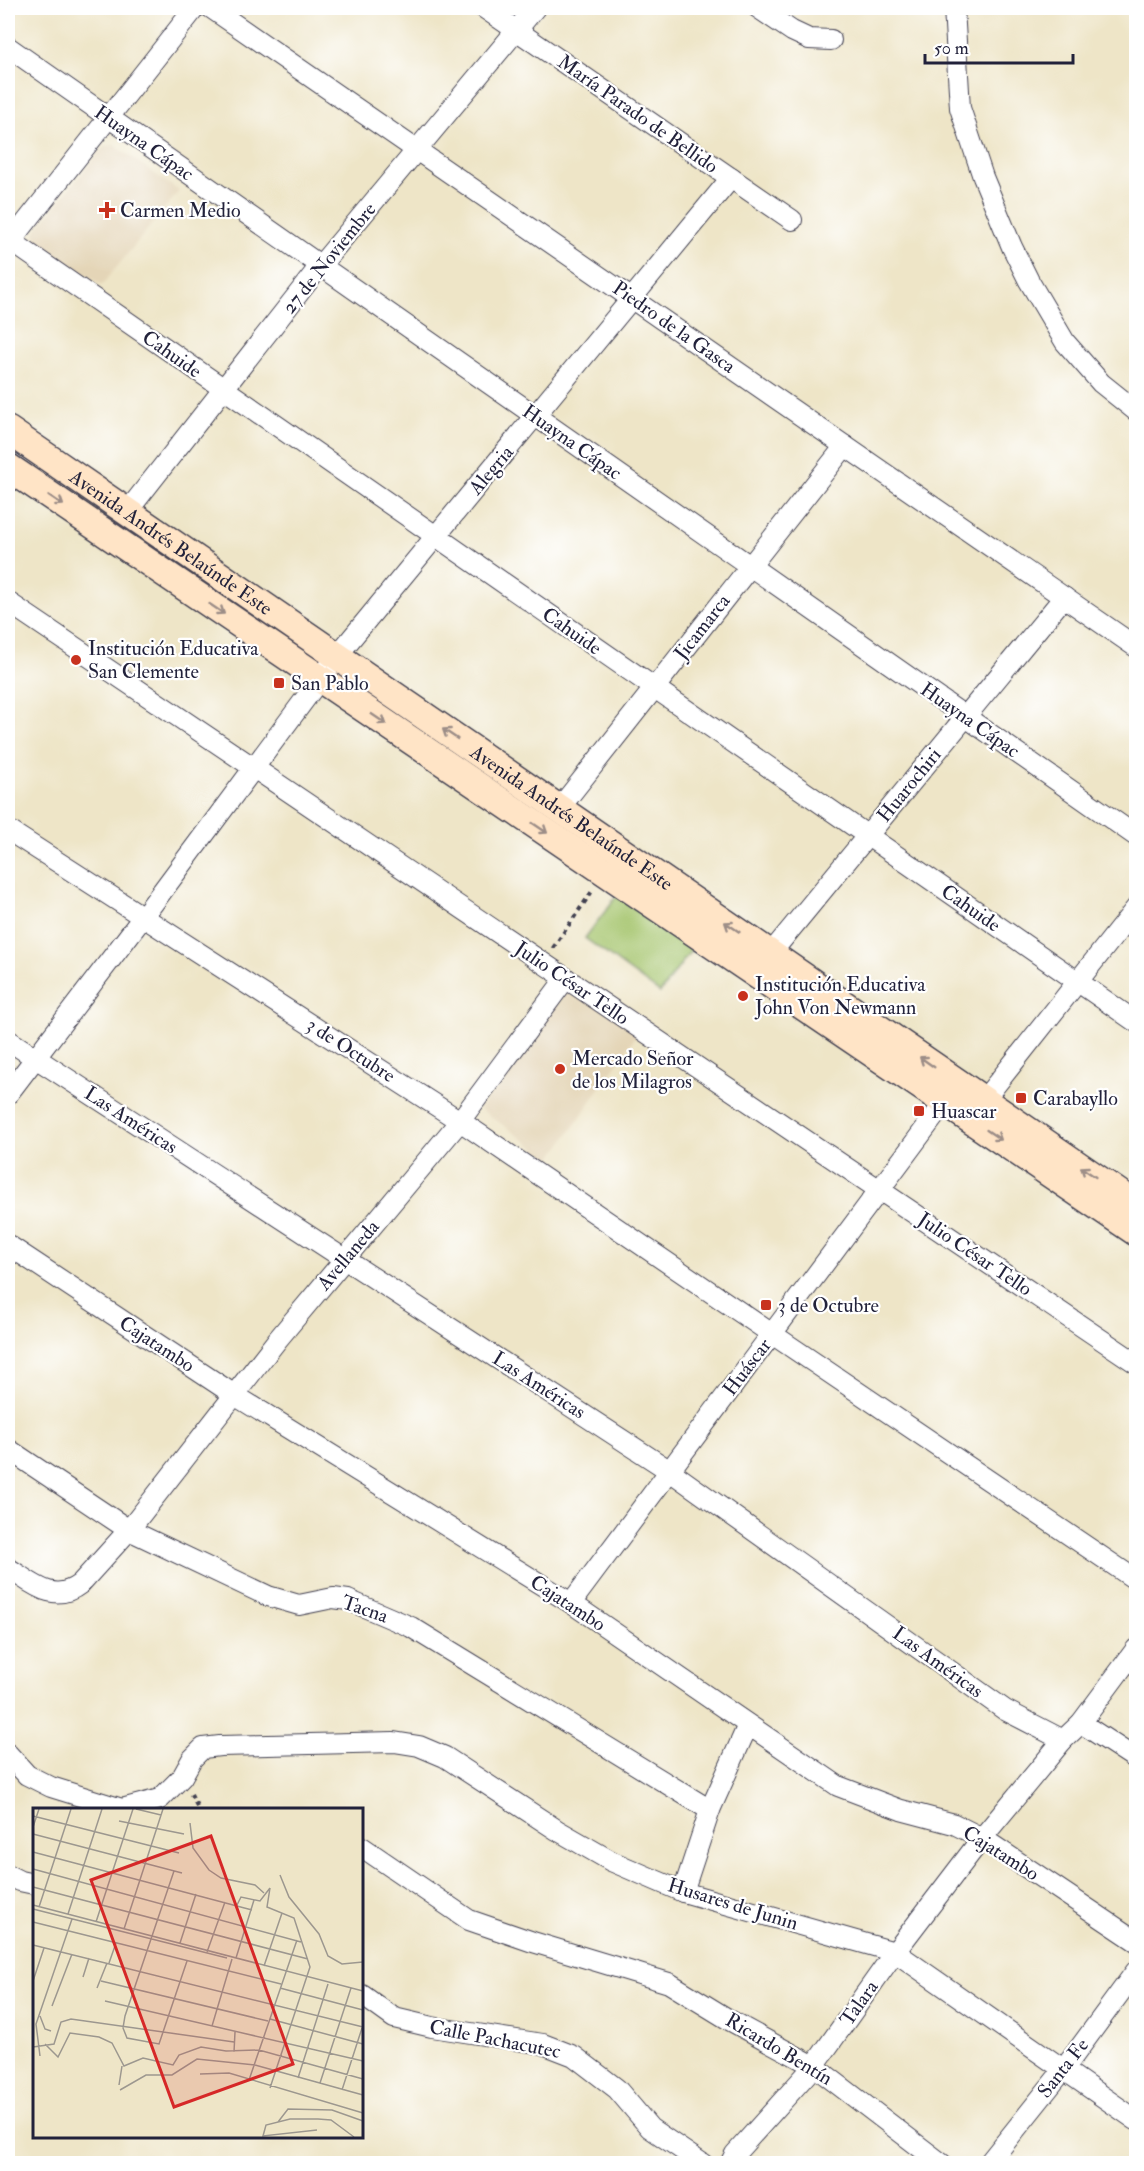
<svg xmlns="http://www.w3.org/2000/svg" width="1144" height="2171" font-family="'IM FELL Double Pica',serif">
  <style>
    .built { fill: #e4d5b7 }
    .green { fill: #a4c46c; stroke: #637354; stroke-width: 1.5 }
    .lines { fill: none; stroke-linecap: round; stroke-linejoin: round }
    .street-casing { stroke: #413f50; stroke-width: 22 }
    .secondary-casing { stroke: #413f50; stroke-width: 30 }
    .path { stroke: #413f50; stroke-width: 4; stroke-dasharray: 4.5 4.5; stroke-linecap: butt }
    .street { stroke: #fff; stroke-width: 20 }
    .secondary { stroke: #ffe4c6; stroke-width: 27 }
    .oneway { stroke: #9c8d87 }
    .poi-dot { fill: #c8321e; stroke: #fff; stroke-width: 2 }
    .labels { text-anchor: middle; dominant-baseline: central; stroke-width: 4.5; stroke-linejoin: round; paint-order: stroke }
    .street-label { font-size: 20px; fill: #22223b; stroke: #fff }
    .poi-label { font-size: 20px; fill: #22223b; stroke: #fff; text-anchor: start }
    .inset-road { fill: none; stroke: #9c978f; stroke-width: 1.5 }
    .view { fill: #d62828; fill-opacity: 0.15; stroke: #d62828; stroke-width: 3 }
    .inset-edge { fill: none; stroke: #22223b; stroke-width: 3 }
  </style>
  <rect width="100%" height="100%" fill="#fff"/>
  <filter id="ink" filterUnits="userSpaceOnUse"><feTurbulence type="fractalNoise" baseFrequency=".0167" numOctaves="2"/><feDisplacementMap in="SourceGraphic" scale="12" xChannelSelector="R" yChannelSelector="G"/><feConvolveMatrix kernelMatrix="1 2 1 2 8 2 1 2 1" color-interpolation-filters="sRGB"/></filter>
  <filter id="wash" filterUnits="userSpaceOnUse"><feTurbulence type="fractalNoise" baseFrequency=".008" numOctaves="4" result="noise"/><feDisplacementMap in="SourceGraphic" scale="24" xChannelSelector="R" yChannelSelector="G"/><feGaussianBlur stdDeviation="1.35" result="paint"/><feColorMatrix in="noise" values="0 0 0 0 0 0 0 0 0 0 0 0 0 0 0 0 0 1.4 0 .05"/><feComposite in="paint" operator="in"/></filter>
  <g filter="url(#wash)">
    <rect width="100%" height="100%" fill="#eee5c7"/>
    <!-- built -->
    <g class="built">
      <polygon points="114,145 179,191 102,285 35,242 36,230 103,147"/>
      <polygon points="571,983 640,1030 551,1159 479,1108"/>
    </g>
    <!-- green -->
    <polygon class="green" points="618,894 692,949 660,993 585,938"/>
  </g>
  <g filter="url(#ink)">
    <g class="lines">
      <!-- street casing -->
      <g class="street-casing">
        <g id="street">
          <polyline points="211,8 1136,647"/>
          <polyline points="484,8 792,220"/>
          <polyline points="758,8 792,31 809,39 831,40"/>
          <polyline points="954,8 960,108 983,177 1012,247 1029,281 1065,342 1101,383 1136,411"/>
          <polyline points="8,47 1136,836"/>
          <polyline points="8,239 1136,1022"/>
          <polyline points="8,245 195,8"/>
          <polyline points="127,512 320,266 535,8"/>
          <polyline points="8,602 1136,1363"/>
          <polyline points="559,809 845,446"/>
          <polyline points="8,830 460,1121 772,1334 1136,1580"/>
          <polyline points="762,964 1064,597"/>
          <polyline points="8,1040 670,1471 1005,1710 1063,1740"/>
          <polyline points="8,1094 143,917 337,656 731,178"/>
          <polyline points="983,1101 1136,908"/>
          <polyline points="8,1245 236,1396 571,1603 838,1786 901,1810 954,1824 982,1838 1136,1941"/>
          <polyline points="8,1449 129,1530 268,1596 299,1605 333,1598 348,1600 411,1627 710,1810"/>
          <path d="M8,1568C31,1582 53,1605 80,1584L129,1530L278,1339L460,1121L566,978"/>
          <polyline points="571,1603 945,1102"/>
          <polyline points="1081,1723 1136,1759"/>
          <polyline points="8,1754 27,1775 51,1787 122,1809 160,1799 182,1777 192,1759 203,1748 220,1746 394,1742 419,1746 445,1757 557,1830 611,1861 683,1892 895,1952 1136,2120"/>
          <polyline points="362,1847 469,1920 533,1942 669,1983 731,2021 814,2066 942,2164"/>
          <polyline points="8,1875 20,1881 34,1884"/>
          <polyline points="683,1892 710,1810 748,1725"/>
          <polyline points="362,1995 394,2018 432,2027 543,2044 574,2056 617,2089 650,2128 703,2164"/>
          <polyline points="730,2164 735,2154 814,2066 895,1952 982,1838 1063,1740 1081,1723 1136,1649"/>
          <polyline points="988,2164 1064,2069 1136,1971"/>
        </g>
      </g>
      <!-- secondary casing -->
      <g class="secondary-casing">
        <g id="secondary">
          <path id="s1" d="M8,430L1136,1205"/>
          <polyline points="8,467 1136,1232"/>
        </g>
      </g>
      <!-- path -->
      <g class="path">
        <polyline points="553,948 593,890"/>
        <polyline points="191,1794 199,1810"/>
      </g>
      <!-- street -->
      <use href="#street" class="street"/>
      <!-- secondary -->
      <use href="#secondary" class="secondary"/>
    </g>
    <!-- one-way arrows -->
    <defs><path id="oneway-shaft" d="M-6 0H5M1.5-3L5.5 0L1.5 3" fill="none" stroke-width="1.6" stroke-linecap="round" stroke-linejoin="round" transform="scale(1.5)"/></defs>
    <g class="oneway">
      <use href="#oneway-shaft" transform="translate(56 500) rotate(34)"/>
      <use href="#oneway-shaft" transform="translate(217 609) rotate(34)"/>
      <use href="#oneway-shaft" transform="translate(379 719) rotate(34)"/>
      <use href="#oneway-shaft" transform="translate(450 734) rotate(-146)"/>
      <use href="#oneway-shaft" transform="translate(540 828) rotate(34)"/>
      <use href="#oneway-shaft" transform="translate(732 927) rotate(-146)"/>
      <use href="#oneway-shaft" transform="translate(927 1062) rotate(-145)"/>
      <use href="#oneway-shaft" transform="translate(994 1135) rotate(34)"/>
      <use href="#oneway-shaft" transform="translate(1088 1172) rotate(-146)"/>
    </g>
  </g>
  <!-- markers -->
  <g class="poi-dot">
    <path d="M104 201h6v6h6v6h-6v6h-6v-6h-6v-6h6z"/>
    <circle cx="76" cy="660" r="6"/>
    <rect x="273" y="677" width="12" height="12" rx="3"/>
    <circle cx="743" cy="996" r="6"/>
    <circle cx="560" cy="1069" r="6"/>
    <rect x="1015" y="1092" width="12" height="12" rx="3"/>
    <rect x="913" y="1105" width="12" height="12" rx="3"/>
    <rect x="760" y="1299" width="12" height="12" rx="3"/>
  </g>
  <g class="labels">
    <!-- street labels -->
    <g class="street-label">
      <text transform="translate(638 114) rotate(35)">María Parado de Bellido</text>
      <text transform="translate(144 143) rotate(35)">Huayna Cápac</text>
      <text transform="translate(329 258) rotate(-51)">27 de Noviembre</text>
      <text transform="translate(674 327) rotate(35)">Piedro de la Gasca</text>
      <text transform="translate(172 354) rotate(35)">Cahuide</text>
      <text transform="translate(572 442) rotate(35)">Huayna Cápac</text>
      <text transform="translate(491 470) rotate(-50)">Alegria</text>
      <text stroke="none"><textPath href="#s1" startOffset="198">Avenida Andrés Belaúnde Este</textPath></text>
      <text transform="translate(702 627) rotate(-52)">Jicamarca</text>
      <text transform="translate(572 631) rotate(35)">Cahuide</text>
      <text transform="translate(970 720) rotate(35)">Huayna Cápac</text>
      <text transform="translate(909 785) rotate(-51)">Huarochiri</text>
      <text stroke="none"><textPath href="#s1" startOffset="684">Avenida Andrés Belaúnde Este</textPath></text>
      <text transform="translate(971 908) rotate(35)">Cahuide</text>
      <text transform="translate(572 983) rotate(34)">Julio César Tello</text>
      <text transform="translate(351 1050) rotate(33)">3 de Octubre</text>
      <text transform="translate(131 1120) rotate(33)">Las Américas</text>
      <text transform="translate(975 1254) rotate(34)">Julio César Tello</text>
      <text transform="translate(348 1255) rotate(-50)">Avellaneda</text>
      <text transform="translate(157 1344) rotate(33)">Cajatambo</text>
      <text transform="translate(747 1367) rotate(-53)">Huáscar</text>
      <text transform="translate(539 1385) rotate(33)">Las Américas</text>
      <text transform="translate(568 1603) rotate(33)">Cajatambo</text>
      <text transform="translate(365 1609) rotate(19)">Tacna</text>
      <text transform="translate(938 1662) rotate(36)">Las Américas</text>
      <text transform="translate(1001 1853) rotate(32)">Cajatambo</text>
      <text transform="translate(733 1904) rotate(17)">Husares de Junin</text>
      <text transform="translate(859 2003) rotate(-55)">Talara</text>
      <text transform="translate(495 2039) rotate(11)">Calle Pachacutec</text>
      <text transform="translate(779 2049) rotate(31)">Ricardo Bentín</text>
      <text transform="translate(1063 2068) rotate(-52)">Santa Fe</text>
    </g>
    <!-- poi labels -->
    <g class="poi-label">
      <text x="120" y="210">Carmen Medio</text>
      <text x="88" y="648">Institución Educativa<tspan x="88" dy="23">San Clemente</tspan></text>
      <text x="291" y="683">San Pablo</text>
      <text x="755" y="984">Institución Educativa<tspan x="755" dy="23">John Von Newmann</tspan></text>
      <text x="572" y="1058">Mercado Señor<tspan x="572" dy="23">de los Milagros</tspan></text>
      <text x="1033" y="1098">Carabayllo</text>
      <text x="931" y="1111">Huascar</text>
      <text x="778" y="1305">3 de Octubre</text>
    </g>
  </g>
  <!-- overview -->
  <g transform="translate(33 1808)">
    <rect width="330" height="330" fill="#eee5c7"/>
    <path class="inset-road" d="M103,1L128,7M0,8L146,45M86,13L151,26M157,15L160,40L176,62L188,70L222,77L231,85M0,19L6,1M0,26L149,65M0,44L219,102M0,61L268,134M141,63L92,208L90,220L94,230L126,236L154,153M247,67L256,89L286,126L295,148L309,156L330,154M0,79L275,151M0,97L330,183M204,97L208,89L227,93L237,80M6,99L38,1M0,101L194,150M35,106L69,1M0,114L248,176M63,114L100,1M91,121L130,1M147,135L163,86M0,137L330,219M174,144L192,94M203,150L221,92M76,155L83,135M231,158L249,105M50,169L56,150M0,173L11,140M68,173L235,213M64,180L74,155M247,180L330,202M72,193L330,253M19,198L39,146M7,208L12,221L18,223M237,211L330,236M179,218L199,151M12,236L25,249L37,225L66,229L79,235L91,258L110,250L140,257L146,247L168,239L193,243L226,242L330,271M0,239L21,236L28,214L38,211L201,234M201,244L202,224M7,248L3,216L39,111M167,266L196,265L330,305M265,270L295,176M216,272L264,132M287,275L318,180M86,277L89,258M237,280L277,159L261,110L234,99L237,80M87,282L113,267H139L164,251L222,257L330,287M309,282L329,220M245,314L255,301L299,302L330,313M284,322L230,328L233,317L257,311H285L298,312L321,329"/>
    <path class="view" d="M178,28L260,256L141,299L58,72Z"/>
    <rect width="330" height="330" class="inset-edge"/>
  </g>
  <!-- margin -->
  <rect width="1144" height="2171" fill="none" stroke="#fff" stroke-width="30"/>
  <!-- scale -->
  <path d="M925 54v9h148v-9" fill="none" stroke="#22223b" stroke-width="3"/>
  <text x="934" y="54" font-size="18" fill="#22223b" stroke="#ffffff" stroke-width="4.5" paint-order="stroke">50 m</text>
</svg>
